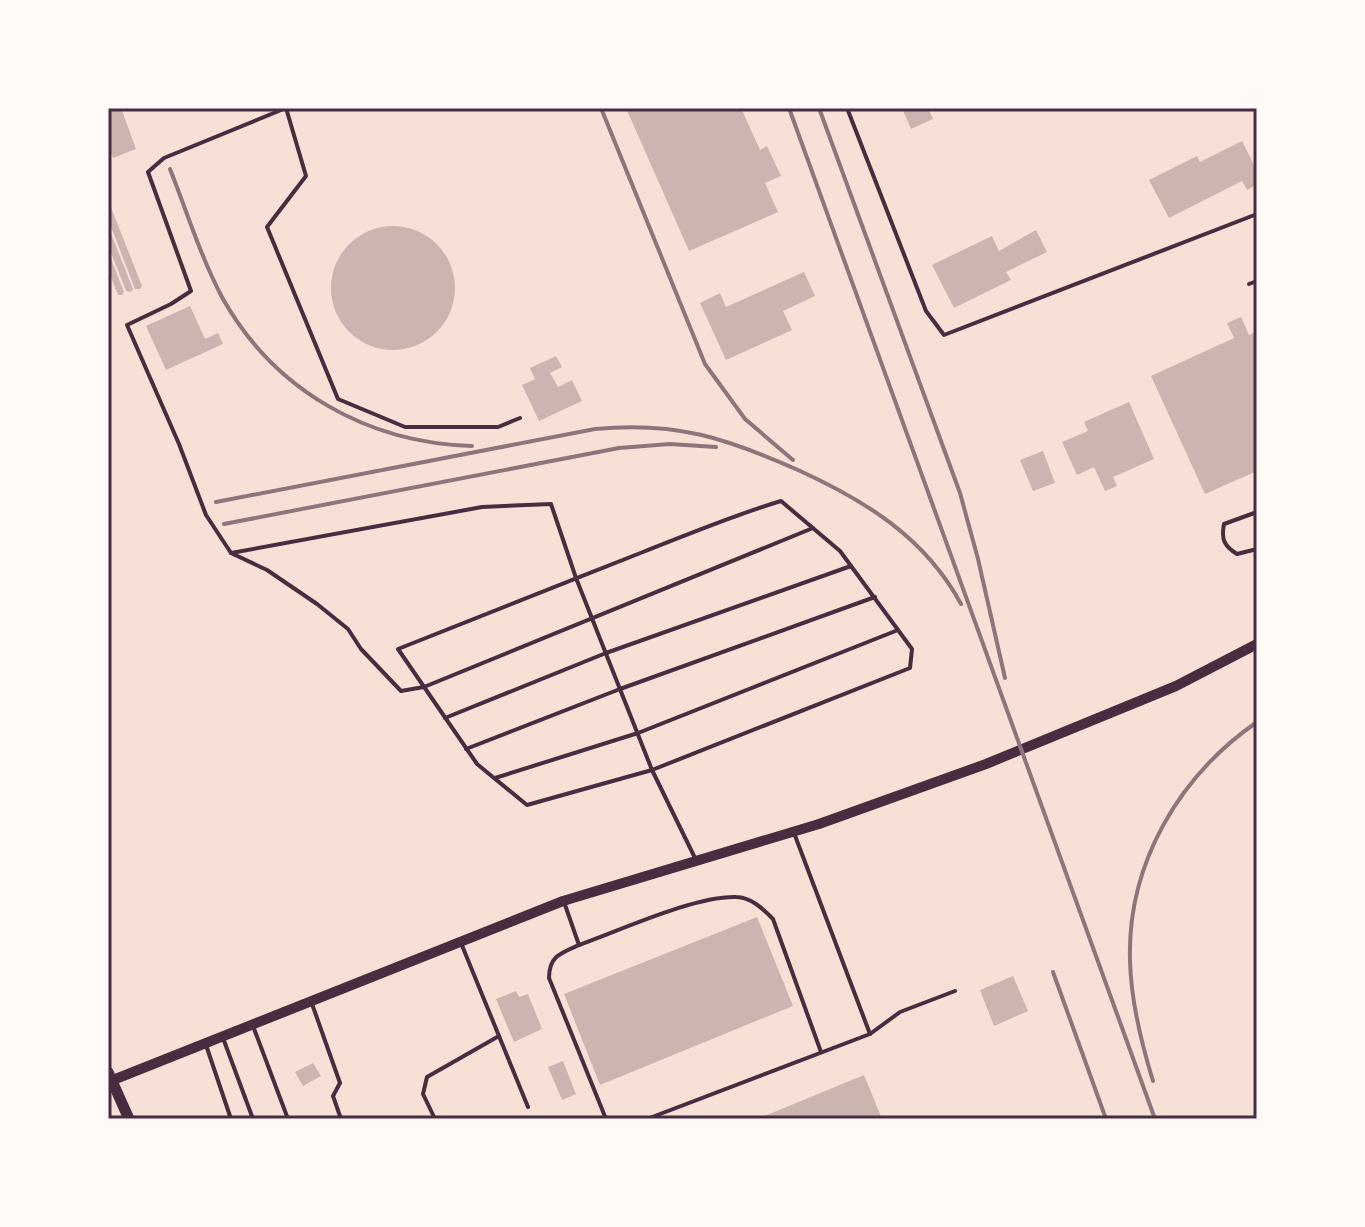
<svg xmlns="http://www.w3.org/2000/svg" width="1365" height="1227" font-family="'Titillium Web',sans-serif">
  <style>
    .building { fill: #ccb4b1 }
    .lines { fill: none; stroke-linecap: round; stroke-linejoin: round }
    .service { stroke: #4a2c40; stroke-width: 4 }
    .tertiary { stroke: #4a2c40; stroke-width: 10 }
    .secondary { stroke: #4a2c40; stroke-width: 11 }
    .rail { stroke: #8f747c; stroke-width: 4 }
    .neatline { fill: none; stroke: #4a2c40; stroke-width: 3 }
  </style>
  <rect width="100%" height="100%" fill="#f7e1d7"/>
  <!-- building -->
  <g class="building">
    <polygon points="121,108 136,149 113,158 108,145 108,111"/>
    <polygon points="626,108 741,108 760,150 767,146 781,176 765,183 778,212 689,251"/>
    <polygon points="902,108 928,108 933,119 911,129"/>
    <polygon points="1242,141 1257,171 1257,185 1247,190 1242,181 1169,218 1149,180 1197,156 1200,162"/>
    <polygon points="108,200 142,286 140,289 135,289 108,219"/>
    <polygon points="108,226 133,289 131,292 126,291 108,245"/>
    <circle cx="393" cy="288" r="62"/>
    <polygon points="1036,230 1047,252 1006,272 1011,280 954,308 932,265 992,236 999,251"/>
    <polygon points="108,251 124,292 122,295 118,295 108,270"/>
    <polygon points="804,272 815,296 783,311 792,330 726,360 700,303 720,293 726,307"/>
    <polygon points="190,306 205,339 218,333 223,344 166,370 146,326"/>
    <polygon points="1241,317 1249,335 1257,331 1257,471 1205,494 1151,376 1234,338 1227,323"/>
    <polygon points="556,356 562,367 550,373 558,387 572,380 582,401 539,421 522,385 535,379 530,368"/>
    <polygon points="1129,402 1154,459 1113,477 1117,486 1105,491 1094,467 1077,475 1062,442 1088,431 1084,422"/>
    <polygon points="1043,451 1055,483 1033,491 1020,460"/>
    <polygon points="757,917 793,1006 600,1085 564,994"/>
    <polygon points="1013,976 1028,1011 994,1026 980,990"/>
    <polygon points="516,991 519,997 528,994 542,1029 514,1042 496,999"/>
    <polygon points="563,1061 576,1094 562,1100 548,1067"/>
    <polygon points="313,1063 321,1076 303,1086 295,1072"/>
    <polygon points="864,1075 882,1119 757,1119"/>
  </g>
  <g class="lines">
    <!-- service -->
    <g class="service">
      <path d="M286,108L164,158L148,172L191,291L171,304L127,325L179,444L206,515L231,553L482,507L551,504L576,578L652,770L910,668L912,649L840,551L781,501C734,515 689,534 643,552C561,584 479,617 398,649L477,764L527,805L652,770L695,858"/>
      <polyline points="286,108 306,176 267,227 338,399 405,427 498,427 520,418"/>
      <polyline points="847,108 926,311 944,335 1257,214"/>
      <polyline points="1249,284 1257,281"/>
      <path d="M1257,512L1224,524C1221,539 1224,546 1237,554L1257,549"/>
      <polyline points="231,553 267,570 317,604 348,629 361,649 401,691 424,687 813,528"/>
      <polyline points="445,718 606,653 851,566"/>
      <polyline points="466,749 620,689 875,597"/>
      <polyline points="495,778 638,733 898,630"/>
      <path d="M564,902L579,945C621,930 694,896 736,897C751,897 763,909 773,919L821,1052"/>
      <polyline points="461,943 528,1107"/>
      <path d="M579,945C561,953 549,956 549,978L606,1119"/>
      <polyline points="311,1001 340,1083 333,1096 341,1119"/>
      <polyline points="253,1026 288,1119"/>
      <polyline points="870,1034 900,1012 955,991"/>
      <polyline points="223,1038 253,1119"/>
      <polyline points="206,1045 231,1119"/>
      <polyline points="435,1119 423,1094 427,1077 499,1036"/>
      <polyline points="647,1119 870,1034 794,833"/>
    </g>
    <!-- tertiary -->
    <polyline class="tertiary" points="108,1082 563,901 819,824 986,764 1176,686 1257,644"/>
    <!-- secondary -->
    <polyline class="secondary" points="108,1072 129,1119"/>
    <!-- rail -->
    <g class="rail">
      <polyline points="601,108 705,364 745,419 793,460"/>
      <polyline points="789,108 1155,1119"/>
      <polyline points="819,108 960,493 978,559 1005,678"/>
      <path d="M170,169C187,212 201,258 223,299C275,391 368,443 472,446"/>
      <path d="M216,502L595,429C675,421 726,438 798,470C864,500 925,537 961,604"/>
      <polyline points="224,524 619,448 670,444 716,447"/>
      <polyline points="1053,972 1106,1119"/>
      <path d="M1153,1081C1141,1042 1131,1002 1130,961C1127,864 1179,776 1257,722"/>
    </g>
  </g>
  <!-- border -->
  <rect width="1365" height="1227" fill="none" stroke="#fffaf5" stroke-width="220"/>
  <rect x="110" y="110" width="1145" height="1007" class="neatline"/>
</svg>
